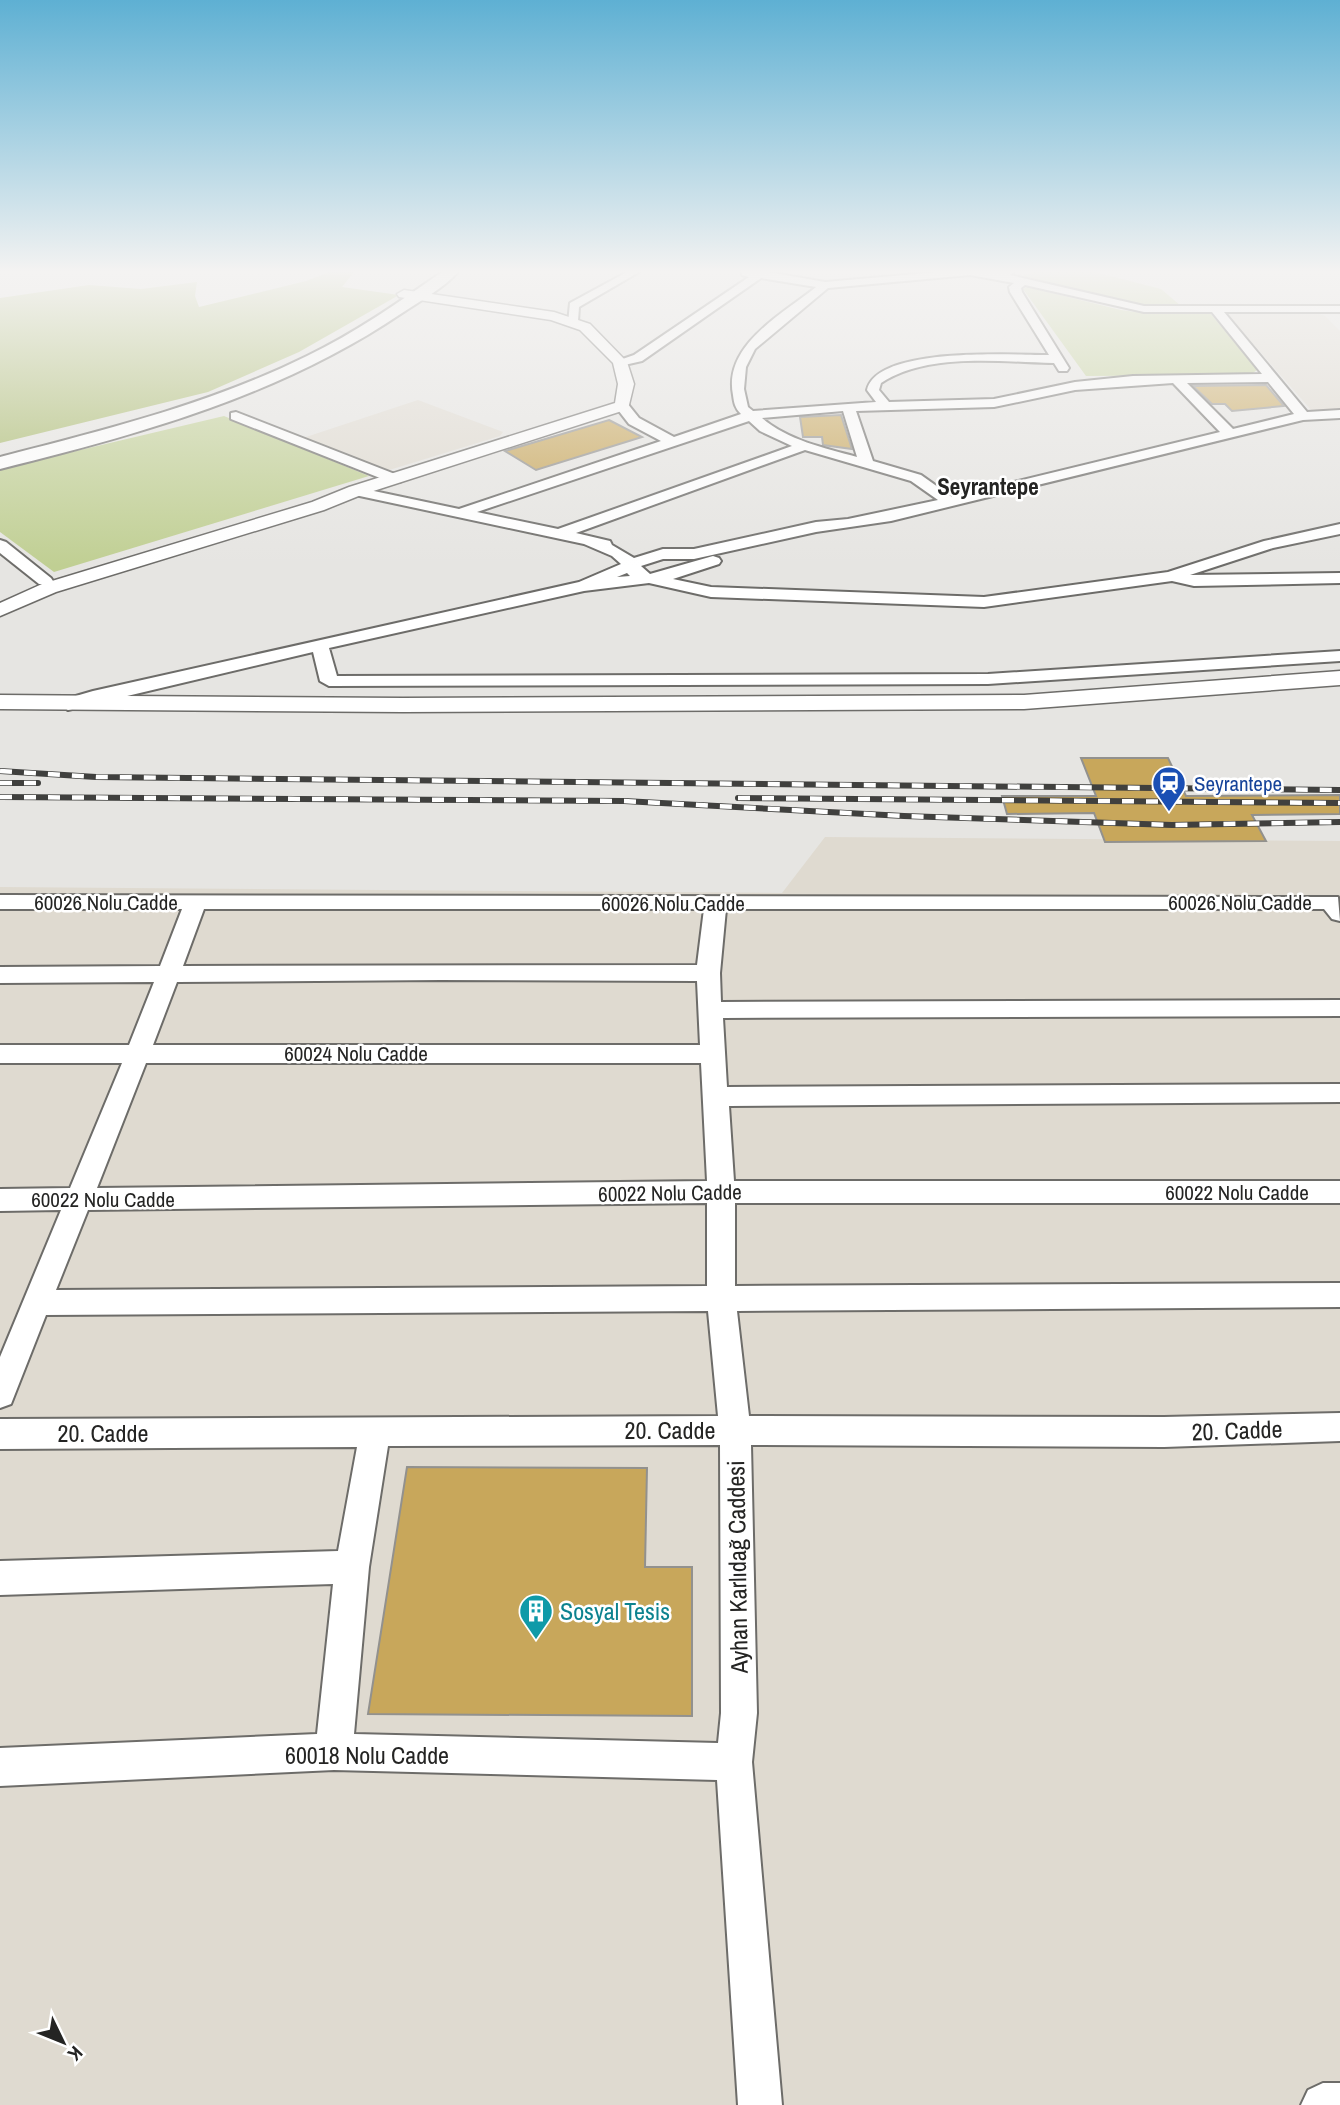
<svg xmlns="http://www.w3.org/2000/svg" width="1340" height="2105" font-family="'Archivo Narrow',sans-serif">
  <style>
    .built { fill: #dfdad0 }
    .green { fill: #c0cf93 }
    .forest { fill: #aabb6e }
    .building { fill: #c8a75b; stroke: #92918e; stroke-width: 2 }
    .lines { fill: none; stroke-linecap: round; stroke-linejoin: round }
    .minor-casing { stroke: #6d6c69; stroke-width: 4 }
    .tertiary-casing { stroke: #6d6c69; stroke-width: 3 }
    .secondary-casing { stroke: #6d6c69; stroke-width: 4 }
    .minor { fill: #fff; fill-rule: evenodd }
    .tertiary { fill: #fff; fill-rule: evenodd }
    .secondary { fill: #fff; fill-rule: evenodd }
    .rail-casing { stroke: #40403e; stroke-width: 6 }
    .rail { stroke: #fff; stroke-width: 4.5; stroke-dasharray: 12; stroke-linecap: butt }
    .labels { text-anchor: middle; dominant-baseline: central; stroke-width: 5; stroke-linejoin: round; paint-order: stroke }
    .transit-label { font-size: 21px; fill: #164399; stroke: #fff; text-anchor: start }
    .street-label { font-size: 21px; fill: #242423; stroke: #fff }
    .far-district-label { font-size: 23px; font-weight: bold; fill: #242423; stroke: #fff }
    .near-street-label { font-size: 24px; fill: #242423; stroke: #fff }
    .near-culture-label { font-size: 24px; fill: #0d838f; stroke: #fff; text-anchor: start }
  </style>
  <rect width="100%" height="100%" fill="#e6e5e2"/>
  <!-- built -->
  <g class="built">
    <polygon points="1226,313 1316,313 1325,316 1340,331 1340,409 1312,411"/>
    <polygon points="418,400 503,432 500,436 386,471 300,439"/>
    <polygon points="825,837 1340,841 1340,2105 0,2105 0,887 782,893"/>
  </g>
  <!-- green -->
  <g class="green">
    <polygon points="1033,272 1095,272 1161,289 1181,306 1135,306 1020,277"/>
    <polygon points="1027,287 1121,310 1142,313 1210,313 1257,370 1250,375 1086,376 1023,289"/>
    <polygon points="224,416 369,476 54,572 0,532 0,469"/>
  </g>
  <!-- forest -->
  <polygon class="forest" points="329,272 354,272 342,287 399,295 299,352 208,392 0,443 0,298 89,285 141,289 197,282 195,296 199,307 306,281"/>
  <!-- building -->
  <g class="building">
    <polygon points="1266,385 1284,406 1232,411 1225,404 1212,404 1193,386"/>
    <polygon points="841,415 852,449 823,445 822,437 803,437 800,417"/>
    <polygon points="609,420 642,437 536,470 505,451"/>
    <polygon points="1081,758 1168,758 1186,796 1340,795 1340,814 1252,815 1266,841 1105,842 1094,813 1007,814 1002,796 1096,796"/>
    <polygon points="407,1467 647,1468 645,1567 692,1567 692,1716 368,1714"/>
  </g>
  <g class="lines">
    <!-- minor casing -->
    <g class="minor-casing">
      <g id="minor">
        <polygon points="627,272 639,272 579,307 578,321 568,323 570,303"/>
        <path d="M742,272H768L825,282L939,272H1014L1010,275L1144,306H1340V312H1224L1307,412L1340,410V418L1303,420L891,521L816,532L694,559H663L641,566L650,574L713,556L719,558L721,561L719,564L673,579L711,587L984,597L1168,572L1264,541L1340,524V534L1273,548L1190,575L1340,573V583L1194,586L1172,581L984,607L711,597L649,583L584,591L329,648L337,676L988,674L1340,651V661L988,684L329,686L320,681L313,652L68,710L59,704L62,700L93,691L579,582L621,564L612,556L584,544L355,495L348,491L355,487L459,509L661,441L629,424L615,406L617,403H627L639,418L674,437L741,414C735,408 734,403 733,395C723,345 784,313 816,287L761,278L642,361L620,366L614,362L634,355L749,277L742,275ZM970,275L1014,283L1009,287L1010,292L1049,355C1012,355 877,346 867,390L876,402L753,411L748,407L744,389L746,367L755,349L828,288ZM1025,285L1144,312H1212L1262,374L1133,376L1075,382L994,399L889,402L879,390L881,383C928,352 999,362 1054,363L1059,371H1067L1069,368L1022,292L1021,288ZM1268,382L1294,414L1233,429L1187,383ZM1173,383L1220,432L952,497L921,475L873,461L856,411L994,407L1075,390ZM843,411L857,457C825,448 787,440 762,418ZM749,421L760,431L792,446L558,529L477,512ZM805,450L911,481L938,500L848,519L816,522L694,549H663L634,558L612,545L610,541L576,533ZM627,573L630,576L617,577Z"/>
        <polygon points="236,412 400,476 402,479 400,482 390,482 231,419 231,413"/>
        <polygon points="0,540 6,542 51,578 53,581 51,584 39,584 0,553"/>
        <path d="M0,895L1338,897L1340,921L1332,919L1324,909H726L720,973L721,1002L1340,1000V1016L723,1018L727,1087L1340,1084V1102L729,1106L734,1181H1340V1203H735V1286L1340,1283V1307L737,1311L749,1416L1164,1417L1340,1413V1441L1164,1447L751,1445L757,1713L752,1762L782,2105H738L717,1780L334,1770L0,1786V1748L317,1734L333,1584L0,1595V1561L338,1551L357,1447L0,1449V1419L718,1416L708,1311L46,1315L11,1404L0,1408V1357L61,1210L0,1211V1189L70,1188L122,1063H0V1045H129L154,982L0,983V967L160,966L182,909H0ZM204,909H704L697,965L183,966ZM440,980L697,981L700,1045H153L177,982ZM146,1063H701L707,1181L97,1188ZM707,1203V1286L56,1290L88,1210ZM720,1445L721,1713L718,1743L354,1734L369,1567L388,1446Z"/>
        <polygon points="1323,2083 1340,2083 1340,2105 1301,2105 1308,2090"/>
      </g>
    </g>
    <!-- tertiary casing -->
    <g class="tertiary-casing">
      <g id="tertiary">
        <polygon points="404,290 554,312 590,324 627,362 634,384 628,409 361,495 324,510 56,592 0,616 0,603 42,584 312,502 349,487 615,403 618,384 613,363 580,330 551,320 399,297 397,294"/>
        <polygon points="1340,671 1340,685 1024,709 403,712 0,709 0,695 403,698 1024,695"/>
      </g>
    </g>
    <!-- secondary casing -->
    <g class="secondary-casing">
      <path id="secondary" d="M442,272H458C444,288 420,301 402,313C281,395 141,434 0,469V457C104,430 210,404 307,356C355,333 399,302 442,272Z"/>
    </g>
    <!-- minor -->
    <use href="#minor" class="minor"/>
    <!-- tertiary -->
    <use href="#tertiary" class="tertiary"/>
    <!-- secondary -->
    <use href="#secondary" class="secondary"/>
    <!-- rail casing -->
    <g class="rail-casing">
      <g id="rail">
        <polyline points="0,771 96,777 1340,790"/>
        <polyline points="0,783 38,783"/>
        <polyline points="0,797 624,801 904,816 1172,825 1340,822"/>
        <polyline points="738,798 1340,803"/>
      </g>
    </g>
    <!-- rail -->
    <use href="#rail" class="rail"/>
  </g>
  <!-- sky -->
  <linearGradient id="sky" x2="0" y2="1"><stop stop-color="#5eb0d3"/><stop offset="0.48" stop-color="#f4f3f2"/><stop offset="1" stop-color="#f4f3f2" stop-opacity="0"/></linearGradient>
  <rect width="1340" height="566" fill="url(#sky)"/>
  <!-- icons -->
  <defs>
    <g id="station-pin" transform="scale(1.75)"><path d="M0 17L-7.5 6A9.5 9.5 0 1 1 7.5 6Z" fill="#1a4fb4" stroke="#fff"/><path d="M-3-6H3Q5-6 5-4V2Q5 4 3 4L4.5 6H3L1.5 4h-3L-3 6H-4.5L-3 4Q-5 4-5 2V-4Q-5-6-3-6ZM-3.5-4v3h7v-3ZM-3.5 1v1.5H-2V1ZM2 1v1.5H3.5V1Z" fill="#fff"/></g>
    <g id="building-pin" transform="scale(1.75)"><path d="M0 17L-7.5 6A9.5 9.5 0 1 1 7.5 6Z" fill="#0f9aa8" stroke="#fff"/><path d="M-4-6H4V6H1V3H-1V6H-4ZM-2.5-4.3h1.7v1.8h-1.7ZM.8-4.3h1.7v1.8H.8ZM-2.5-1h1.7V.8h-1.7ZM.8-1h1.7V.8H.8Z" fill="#fff"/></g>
  </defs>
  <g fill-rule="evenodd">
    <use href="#station-pin" x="1169" y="783"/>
    <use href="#building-pin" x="536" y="1611"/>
  </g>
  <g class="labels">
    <!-- transit labels -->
    <g class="transit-label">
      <text x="1194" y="783">Seyrantepe</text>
    </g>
    <!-- street labels -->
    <g class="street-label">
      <text x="106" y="902">60026 Nolu Cadde</text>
      <text x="1240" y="902">60026 Nolu Cadde</text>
      <text x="673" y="903">60026 Nolu Cadde</text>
      <text x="356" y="1053">60024 Nolu Cadde</text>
      <text x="1237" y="1192">60022 Nolu Cadde</text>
      <text transform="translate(670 1193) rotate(-1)">60022 Nolu Cadde</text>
      <text x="103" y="1199">60022 Nolu Cadde</text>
    </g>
    <!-- far-district labels -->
    <g class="far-district-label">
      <text x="988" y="486">Seyrantepe</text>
    </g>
    <!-- near-street labels -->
    <g class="near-street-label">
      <text x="670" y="1430">20. Cadde</text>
      <text transform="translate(1237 1430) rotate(-2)">20. Cadde</text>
      <text x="103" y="1433">20. Cadde</text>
      <text transform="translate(737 1567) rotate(-91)">Ayhan Karlıdağ Caddesi</text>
      <text x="367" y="1755">60018 Nolu Cadde</text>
    </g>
    <!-- near-culture labels -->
    <g class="near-culture-label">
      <text x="560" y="1611">Sosyal Tesis</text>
    </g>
  </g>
  <!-- north arrow -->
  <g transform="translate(63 2042) rotate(133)" stroke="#ffffff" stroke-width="5" paint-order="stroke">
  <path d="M0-5L12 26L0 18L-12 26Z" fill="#242423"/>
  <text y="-10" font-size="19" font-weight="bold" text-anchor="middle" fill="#242423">K</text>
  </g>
</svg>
